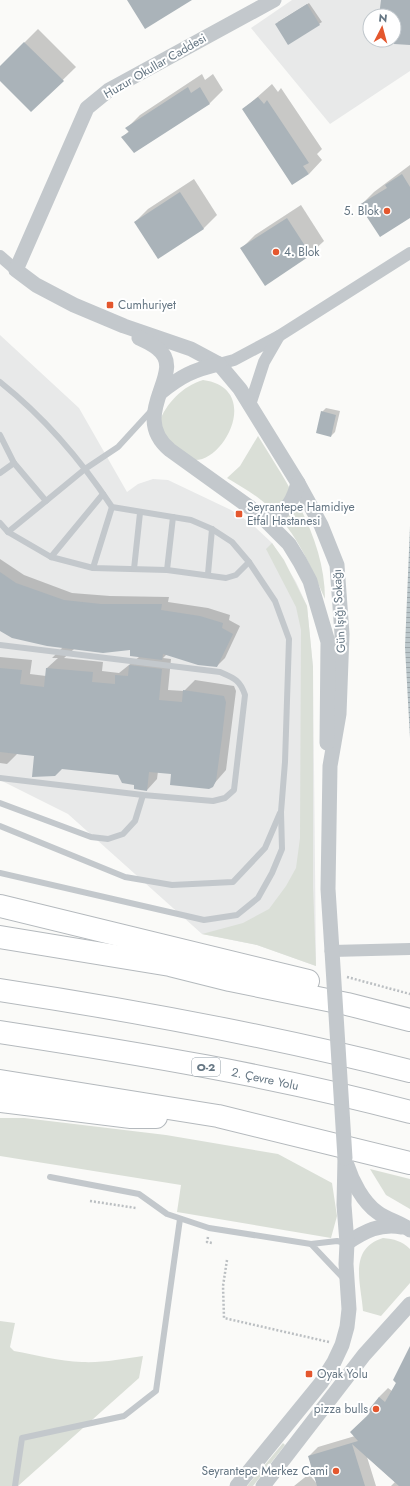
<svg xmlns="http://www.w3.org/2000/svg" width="410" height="1486" font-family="Jost,sans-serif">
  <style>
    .built { fill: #e8e9e9; fill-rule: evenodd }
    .grass { fill: #dadfd7 }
    .water { fill: url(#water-rules) }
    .shadow { fill: #0003; fill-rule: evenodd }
    .building { fill: #aab3b9 }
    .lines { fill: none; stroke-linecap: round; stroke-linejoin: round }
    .motorway-casing { stroke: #b4b9bd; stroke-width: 24 }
    .path { stroke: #bbbfc2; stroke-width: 2.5; stroke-dasharray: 2 2; stroke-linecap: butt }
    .service { stroke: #c3c8cc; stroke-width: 6 }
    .minor { stroke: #c3c8cc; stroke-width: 12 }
    .tertiary { stroke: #c3c8cc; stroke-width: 15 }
    .motorway { stroke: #fff; stroke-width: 22 }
    .tertiary-bridge { stroke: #c3c8cc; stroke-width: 15 }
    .poi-dot { fill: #e4572e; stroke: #fff; stroke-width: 1.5 }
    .labels { text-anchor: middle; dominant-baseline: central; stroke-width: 4; stroke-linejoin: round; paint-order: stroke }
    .shield { fill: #fff; stroke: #939fa8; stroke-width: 1 }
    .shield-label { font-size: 11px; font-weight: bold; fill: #657683 }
    .street-label { font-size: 12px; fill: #657683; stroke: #fff }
    .poi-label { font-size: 12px; fill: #657683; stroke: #fff; text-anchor: start }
  </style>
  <defs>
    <pattern id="water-rules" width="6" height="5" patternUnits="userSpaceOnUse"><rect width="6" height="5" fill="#bbc7cb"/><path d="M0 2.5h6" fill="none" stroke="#9ca6aa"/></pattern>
  </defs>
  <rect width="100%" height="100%" fill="#fafaf8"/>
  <!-- built -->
  <g class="built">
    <path d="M292,0H410V71L330,124L251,28ZM370,16H394V40H370Z"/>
    <polygon points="0,335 79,408 127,492 138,484 153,479 168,480 231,510 252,524 272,543 296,582 307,606 313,667 316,966 257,945 202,934 68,814 0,780"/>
  </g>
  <!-- grass -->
  <g class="grass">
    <path d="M203,380C262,388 225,462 194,460C187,460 178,453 171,451L159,423C166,403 183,386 203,380Z"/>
    <path d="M258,436C289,486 325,539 325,599C309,562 293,525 261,500C250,491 238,485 227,478L240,466Z"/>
    <polygon points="272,543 284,560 307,606 313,667 313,887 316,966 257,945 202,934 243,923 269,909 286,886 296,868 300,838 301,630 296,607 266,549"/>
    <polygon points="0,1118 24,1118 166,1135 278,1154 332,1183 337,1216 331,1238 177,1212 181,1185 0,1156"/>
    <polygon points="370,1169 410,1179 410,1209 386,1195"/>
    <path d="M383,1238C394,1239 402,1241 410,1249V1283L381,1316L363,1311C361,1283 348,1249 383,1238Z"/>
    <path d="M0,1321L15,1323L10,1347L14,1351C36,1355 59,1361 82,1362C102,1363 123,1359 143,1356L139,1378L18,1486H0Z"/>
    <polygon points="283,1443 285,1445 253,1486 247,1486"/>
  </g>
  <!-- water -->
  <polygon class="water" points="410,526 410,738 405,647"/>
  <!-- shadow -->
  <g class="shadow">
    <polygon points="382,0 410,0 410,44 378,42 378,40 394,40 394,16 380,16"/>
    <polygon points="309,3 322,22 288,44 278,22"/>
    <polygon points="38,29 76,67 31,111 0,79 0,67"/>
    <polygon points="202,74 205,80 213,74 223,90 210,103 123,137 129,131 127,128 140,115"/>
    <polygon points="272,84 278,92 281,88 322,149 317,154 322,160 309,174 244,109"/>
    <polygon points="410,165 410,217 361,205 374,192"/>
    <polygon points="194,179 217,215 204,228 158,258 135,222 148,209"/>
    <polygon points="301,205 324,241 310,254 265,284 242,248 255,235"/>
    <polygon points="326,408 340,411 335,432 331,436 322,412"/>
    <path d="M0,559L24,575L72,593L110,596L169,597L168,602L208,608L230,615L229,620L240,626L225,658L217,666L167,654L163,658L171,659L168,690L184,691L195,680L234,686L236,691L226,770L212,786L172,773L158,771L157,779L147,790L118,774L35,755L17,754L7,764L0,763V657L32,660L30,674L46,676L47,668L58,658H52L63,647L0,630ZM74,649H131L139,657L119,673L102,671L103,662L64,658Z"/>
    <polygon points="410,1356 410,1486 391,1486 395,1482 367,1457 376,1486 294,1486 309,1474 317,1484 309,1456 318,1447 355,1436 379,1397 388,1388 392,1391"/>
  </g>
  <!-- building -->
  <g class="building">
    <polygon points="127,0 192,0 145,29"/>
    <polygon points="381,0 410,0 410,45 394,44 394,16 379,16"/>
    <polygon points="307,4 320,25 288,45 275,24"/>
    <polygon points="24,42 64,81 31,112 0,81 0,66"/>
    <polygon points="188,87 191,93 200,87 210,104 134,153 121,137 129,132 125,128"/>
    <polygon points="258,97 264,104 267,100 309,163 303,166 309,174 292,185 242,109"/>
    <polygon points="402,174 410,187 410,218 380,237 359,205 387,188 385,185"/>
    <polygon points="180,192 204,229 158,259 134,222"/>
    <polygon points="287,218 311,255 265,286 240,248"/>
    <polygon points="321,411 336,415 331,437 316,433"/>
    <polygon points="0,572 16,583 64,600 101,604 162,604 161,610 200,616 223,623 222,628 233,634 217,667 198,665 163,654 162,660 130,656 130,650 103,653 47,646 12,638 0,631"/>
    <polygon points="129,665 162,669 159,700 182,702 183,690 224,696 226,702 222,737 216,781 213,787 209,789 170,785 171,774 149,772 147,791 134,789 134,785 122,783 118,775 62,769 55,776 32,777 34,756 0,752 0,668 22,670 20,684 44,687 46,668 93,672 92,682 115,684 115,675 128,676"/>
    <polygon points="410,1346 410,1486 399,1486 352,1444 365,1486 317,1486 308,1456 358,1441 350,1432 369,1414 366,1413 379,1397 385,1402 396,1383 393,1380"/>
  </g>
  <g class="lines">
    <!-- motorway casing -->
    <g class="motorway-casing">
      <g id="motorway">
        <polyline points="0,906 308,981"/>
        <polyline points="0,937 170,965 230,980 347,1004 410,1020"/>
        <path d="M0,990C138,1011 275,1037 410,1071"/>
        <path d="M0,1032C137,1053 276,1076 410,1112"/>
        <polyline points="0,1081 218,1116 410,1163"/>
        <polyline points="0,1101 131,1117 156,1117"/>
      </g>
    </g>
    <!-- path -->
    <g class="path">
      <polyline points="347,977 410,994"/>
      <polyline points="90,1201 136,1208"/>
      <polyline points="208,1237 207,1242 212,1243"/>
      <polyline points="227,1260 223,1286 224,1318 329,1342"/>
    </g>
    <!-- service -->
    <g class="service">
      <path d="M0,382C44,417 81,460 112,507L191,520L212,529L232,542L249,562L275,601L289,639L285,762L281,812L282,849L272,873L258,898L237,915L204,920L0,873"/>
      <polyline points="0,435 14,463 46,501 8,532"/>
      <polyline points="0,473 14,463"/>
      <polyline points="46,501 85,469 118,447 151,411"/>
      <polyline points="0,523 8,532 51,557 93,568 167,570 226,578 236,575 249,562"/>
      <polyline points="51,557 103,494"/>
      <polyline points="93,568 112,507"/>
      <polyline points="134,569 140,513"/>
      <polyline points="167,570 173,517"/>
      <polyline points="208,574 212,529"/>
      <path d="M0,645L220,672C234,678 240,680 245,695L234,790L225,798L213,801L143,795L0,778"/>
      <polyline points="0,803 91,837 108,839 123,834 135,821 143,795"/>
      <polyline points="0,826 125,877 172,885 233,882 265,848 280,813"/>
      <polyline points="50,1177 139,1194 167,1214 209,1228 311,1244"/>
      <polyline points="344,1279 311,1244 337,1241 346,1243"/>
      <polyline points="15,1486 22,1438 124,1416 156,1391 180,1219"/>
    </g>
    <!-- minor -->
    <g class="minor">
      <polyline points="0,256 16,270"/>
      <polyline points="219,364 234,360 279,336 410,253"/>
      <polyline points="250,405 264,362 279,336"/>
      <polyline points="332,951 410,949"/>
    </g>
    <!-- tertiary -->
    <g class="tertiary">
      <polyline points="274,0 109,90 87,108 16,270 36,285 74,305 124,326 191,349 219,364 240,389 298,483 321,525 337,565 342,634 339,714 330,766 328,889 332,951"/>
      <path d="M139,338C145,341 153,344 158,349C188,372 127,414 170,450L259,514L289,544L300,562L310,581L328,642L327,743"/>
      <path d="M160,393C181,376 193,370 219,364"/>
      <path d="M259,514C264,514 271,515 276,514C289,511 295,494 298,483"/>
      <path d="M347,1165C352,1181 363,1202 377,1212C387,1220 401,1222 410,1230"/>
      <path d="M347,1243C365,1231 380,1223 402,1227"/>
      <polyline points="237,1486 321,1383 334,1362 342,1345 347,1327 349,1309 346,1264 347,1243 344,1205 345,1158"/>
      <polyline points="263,1486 364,1355 410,1304"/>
    </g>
    <!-- motorway -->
    <use href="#motorway" class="motorway"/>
    <!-- tertiary-bridge -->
    <polyline class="tertiary-bridge" points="332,951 345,1158"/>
  </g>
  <!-- markers -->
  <g class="poi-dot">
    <circle cx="387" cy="211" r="4"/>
    <circle cx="276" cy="252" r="4"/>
    <rect x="106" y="301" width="8" height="8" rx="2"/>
    <rect x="235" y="510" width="8" height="8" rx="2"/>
    <rect x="305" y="1370" width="8" height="8" rx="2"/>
    <circle cx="376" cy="1409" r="4"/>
    <circle cx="336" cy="1471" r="4"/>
  </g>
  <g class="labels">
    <!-- shield labels -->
    <rect class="shield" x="192" y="1058" width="28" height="18" rx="3"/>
    <g class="shield-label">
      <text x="206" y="1067">O-2</text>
    </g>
    <!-- street labels -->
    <g class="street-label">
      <text transform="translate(155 66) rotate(-30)">Huzur Okullar Caddesi</text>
      <text transform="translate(339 611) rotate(-93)">Gün Işığı Sokağı</text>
      <text transform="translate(265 1079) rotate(12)">2. Çevre Yolu</text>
    </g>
    <!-- poi labels -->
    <g class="poi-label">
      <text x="379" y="211" text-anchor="end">5. Blok</text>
      <text x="284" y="252">4. Blok</text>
      <text x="118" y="305">Cumhuriyet</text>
      <text x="247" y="507">Seyrantepe Hamidiye<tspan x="247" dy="14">Etfal Hastanesi</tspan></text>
      <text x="317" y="1374">Oyak Yolu</text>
      <text x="368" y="1409" text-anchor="end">pizza bulls</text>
      <text x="328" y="1471" text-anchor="end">Seyrantepe Merkez Cami</text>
    </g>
  </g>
  <!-- north arrow -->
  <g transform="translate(382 28) rotate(6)"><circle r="19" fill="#ffffff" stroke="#c1c8cd"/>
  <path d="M0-3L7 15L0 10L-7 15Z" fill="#e4572e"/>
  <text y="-6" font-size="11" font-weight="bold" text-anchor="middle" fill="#657683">N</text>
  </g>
</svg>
